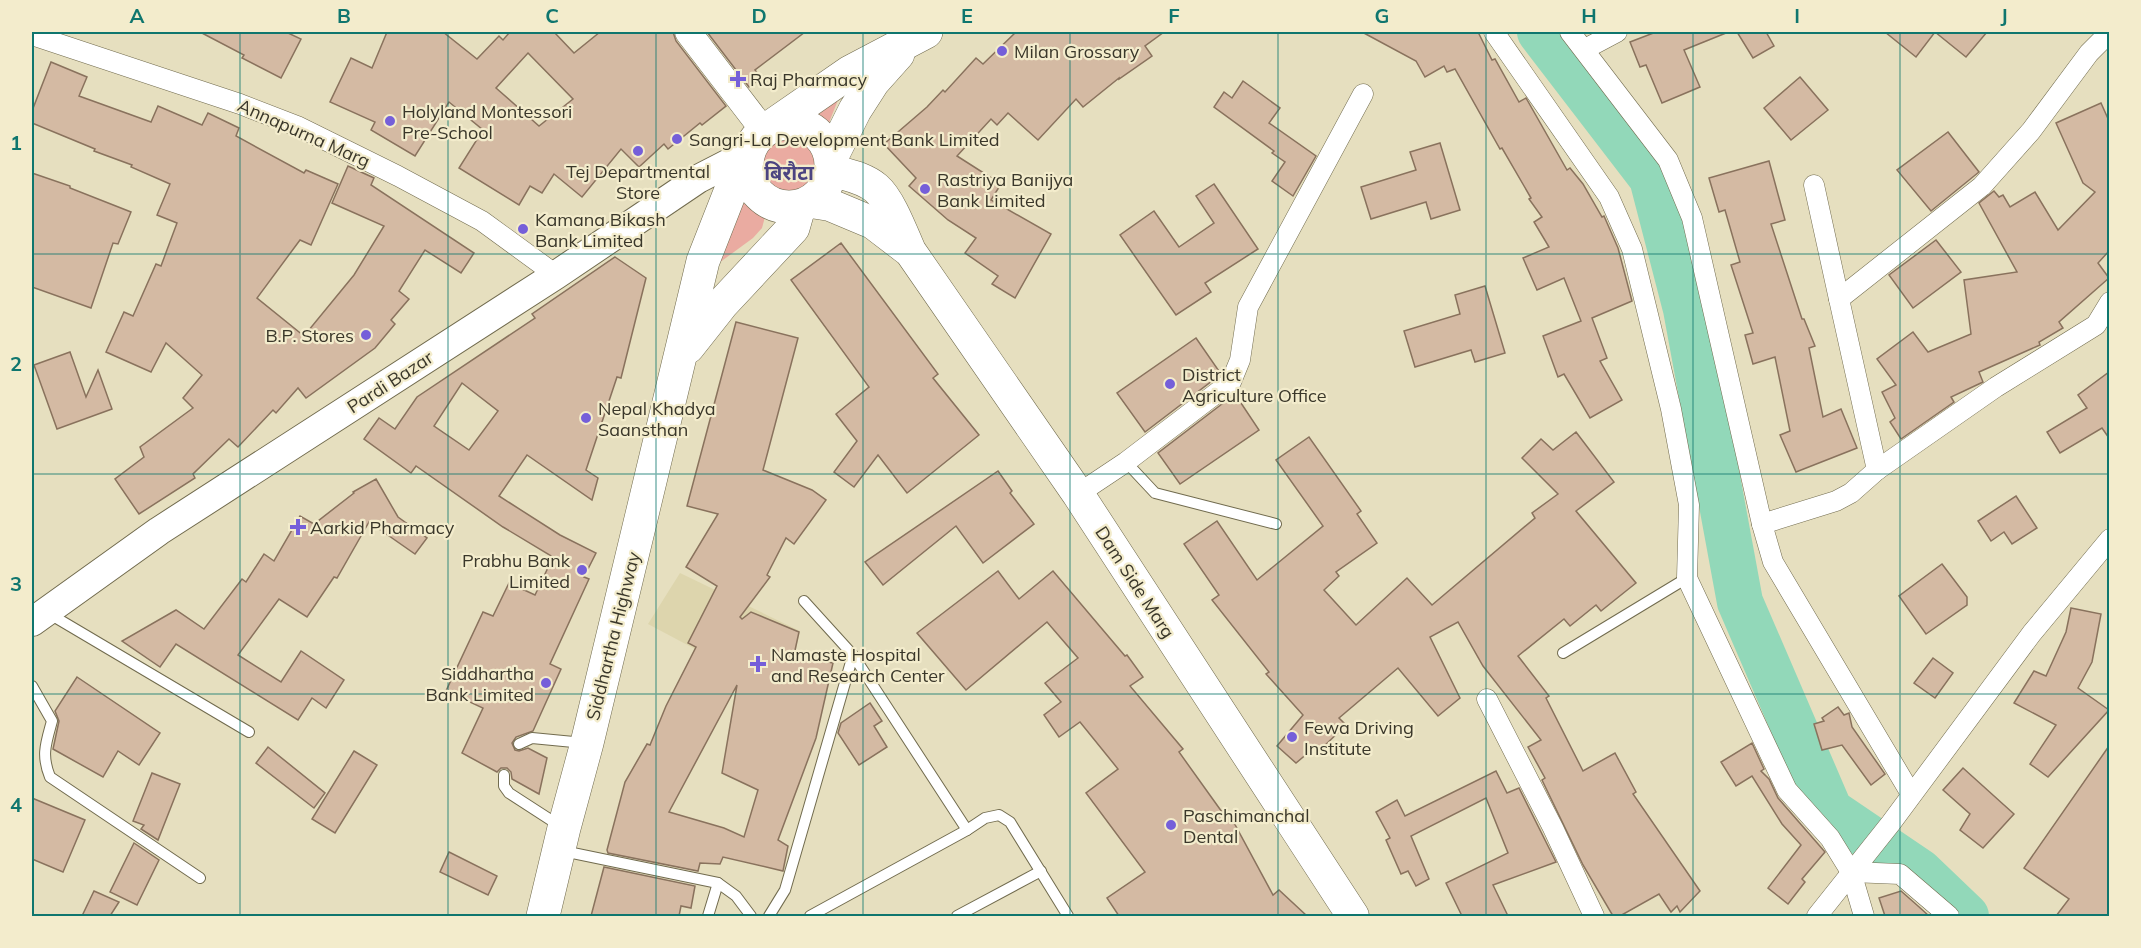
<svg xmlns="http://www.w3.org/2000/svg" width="2141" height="948" font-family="Mulish,'Noto Sans Devanagari',sans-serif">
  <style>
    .built { fill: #ddd5ad }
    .green { fill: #eaaba1 }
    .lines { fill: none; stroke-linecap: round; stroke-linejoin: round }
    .river { stroke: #92d8b9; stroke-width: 46 }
    .building { fill: #d4baa3; stroke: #89725d; stroke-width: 1.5; fill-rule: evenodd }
    .service-casing { stroke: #716b4e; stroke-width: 12 }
    .minor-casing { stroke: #716b4e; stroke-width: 21 }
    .tertiary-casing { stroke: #716b4e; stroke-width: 27 }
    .secondary-casing { stroke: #716b4e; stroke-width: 30 }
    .primary-casing { stroke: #716b4e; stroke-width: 33 }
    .trunk-casing { stroke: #716b4e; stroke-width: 34 }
    .service { stroke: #fff; stroke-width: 10 }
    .minor { stroke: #fff; stroke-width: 20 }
    .tertiary { stroke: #fff; stroke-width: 26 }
    .secondary { stroke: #fff; stroke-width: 28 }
    .primary { stroke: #fff; stroke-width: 32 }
    .trunk { stroke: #fff; stroke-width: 33 }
    .grid { fill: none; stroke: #0f766e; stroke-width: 1.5; stroke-opacity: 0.55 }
    .poi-dot { fill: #755fd9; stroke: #f3eccc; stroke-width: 2 }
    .labels { text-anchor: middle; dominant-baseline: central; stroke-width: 4.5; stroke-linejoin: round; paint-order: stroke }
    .poi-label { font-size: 18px; fill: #3a372a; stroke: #f3eccc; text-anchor: start }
    .street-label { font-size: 18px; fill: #3a372a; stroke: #f3eccc }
    .neighbourhood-label { font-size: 20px; font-weight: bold; fill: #4c4481; stroke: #f3eccc }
    .neatline { fill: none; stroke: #0f766e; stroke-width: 2 }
    .grid-label { font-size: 20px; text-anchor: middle; font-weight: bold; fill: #0f766e }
  </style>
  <rect width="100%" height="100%" fill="#e6dfbf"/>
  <!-- built -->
  <polygon class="built" points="680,573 800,631 785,697 648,624"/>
  <!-- green -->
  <g class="green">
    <polygon points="838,100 830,120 827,134 818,125 809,121"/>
    <circle cx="789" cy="165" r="29"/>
    <polygon points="736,200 766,213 762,228 753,238 708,271"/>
  </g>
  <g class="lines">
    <!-- river -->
    <polyline class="river" points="1540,32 1652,178 1686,309 1740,602 1830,811 1920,872 1966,916"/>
  </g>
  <!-- building -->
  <g class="building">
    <polygon points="200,32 286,32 301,39 281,78 242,58 244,55"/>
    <path d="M387,32H443L477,59L499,36L503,40L509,33L508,32H554L574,53L600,32H673L676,41L726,106L702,125L700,123L668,149L664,144L639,167L621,149L582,197L554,174L542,193L530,186L519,205L459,168L483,130L449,102L415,156L371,130L375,122L330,102L351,58L372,68ZM528,53L573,99L539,126L496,88Z"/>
    <polygon points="707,32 805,32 755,70 761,78 749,87"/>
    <polygon points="1016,32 1164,32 1145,46 1152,56 1119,79 1119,78 1083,107 1076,99 1038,140 1008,113 997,125 991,119 957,156 1001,184 991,200 1051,234 1015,298 992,284 998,276 965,253 976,238 948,220 909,186 916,178 884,144 927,107 943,90 945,92 976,58 983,64"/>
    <polygon points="1362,32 1478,32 1492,60 1495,59 1519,102 1526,98 1567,170 1570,168 1583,184 1602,217 1604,216 1618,248 1632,301 1592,318 1607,358 1600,361 1622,400 1590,418 1564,374 1558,377 1543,336 1581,321 1564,278 1537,290 1523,258 1549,247 1534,222 1542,217 1529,199 1531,198 1502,148 1500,149 1455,69 1447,72 1444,66 1425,77 1416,61"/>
    <polygon points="1656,32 1726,33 1684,50 1700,87 1662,103 1646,65 1640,67 1630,42"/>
    <polygon points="1737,32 1766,32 1774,46 1753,58"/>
    <polygon points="1885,32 1987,32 1966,57 1935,32 1916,57"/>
    <polygon points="51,62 87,77 79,96 151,122 158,106 202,125 208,113 239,128 236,136 304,173 306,170 338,184 311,245 300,240 257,298 304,336 354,275 384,226 332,203 348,166 374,178 371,185 474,253 461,273 425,250 399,291 409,299 391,320 395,324 375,348 306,398 298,388 276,413 273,410 238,447 229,439 193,474 195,478 139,514 115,479 144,457 140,447 193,408 183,398 202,375 166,343 151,372 106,352 124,312 133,316 156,264 161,266 177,223 157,215 170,184 131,167 132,165 94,151 95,149 32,123 32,111"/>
    <polygon points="1800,77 1828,110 1791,140 1764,108"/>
    <polygon points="1243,81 1280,108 1269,123 1316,156 1293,196 1272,181 1285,162 1272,153 1274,151 1214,107 1224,92 1232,98"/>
    <polygon points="2101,103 2109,121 2109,251 2098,263 2109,278 2059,322 2063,328 2039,342 2040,345 1979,372 1983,382 1951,397 1954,402 1901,439 1890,422 1895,418 1882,392 1896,385 1877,359 1913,332 1928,352 1971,334 1964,280 2017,272 1979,203 1994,191 1999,197 2003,195 2010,207 2035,192 2058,230 2095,192 2083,183 2056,123"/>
    <polygon points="1948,132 1979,172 1931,211 1897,170"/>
    <polygon points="1440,143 1460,210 1431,219 1426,202 1371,219 1361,187 1416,170 1410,152"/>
    <polygon points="1769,161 1785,220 1771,224 1802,319 1804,319 1815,346 1809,348 1823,417 1841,409 1857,448 1796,472 1780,435 1790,431 1775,357 1753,364 1745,335 1753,333 1731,265 1740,262 1725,210 1719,212 1709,178"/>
    <polygon points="32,173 70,186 70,188 131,212 118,244 113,243 91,308 32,287"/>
    <polygon points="1214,184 1258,249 1205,283 1211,292 1176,315 1120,235 1154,211 1179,247 1214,223 1196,196"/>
    <polygon points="1936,240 1961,272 1913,308 1889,275"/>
    <polygon points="841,243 938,374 933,378 979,435 907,493 878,455 854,487 834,472 857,441 836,414 869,387 791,280"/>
    <path d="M615,257L646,278L621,378L617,377L586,470L598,478L592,500L527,455L499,496L560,535L596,553L584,577L589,579L550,664L561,669L533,731L516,737L512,743L515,750L519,751L528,748L547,758L539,794L512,779L511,772L507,768H501L497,772L462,753L483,708L446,691L483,612L493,616L509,583L535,595L553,557L503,527L416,466L411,473L364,439L379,418L395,429L417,397L535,318L532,314ZM462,383L498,411L469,450L434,426Z"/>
    <polygon points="1485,286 1505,353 1475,362 1471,350 1415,367 1404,331 1460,314 1455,295"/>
    <path d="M736,322L798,338L763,470L812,490L826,500L794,544L786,538L767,575L770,577L740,617L742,619L751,612L799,632L794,655L833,663L816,738L778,840L788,846L783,871L723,857L720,864L700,863L698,871L608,853L607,850L625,782L647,744L650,745L666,706L696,647L688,643L717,586L686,567L718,514L687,506ZM737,685L722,773L758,790L744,837L724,828L669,812Z"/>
    <polygon points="1196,338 1221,374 1145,432 1117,393"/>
    <polygon points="70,352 86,397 98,370 112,409 57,429 34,365"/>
    <polygon points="2109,372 2109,438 2102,428 2060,453 2047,432 2087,408 2078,395"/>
    <polygon points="1235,394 1259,430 1180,484 1158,453"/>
    <polygon points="1576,432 1614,482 1576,511 1636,583 1601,611 1596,605 1570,626 1564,619 1518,656 1549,696 1546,698 1583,771 1615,753 1636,792 1633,794 1700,891 1680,912 1677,906 1671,912 1659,894 1620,916 1613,916 1583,865 1542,780 1545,778 1528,747 1541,740 1483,666 1458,622 1430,637 1460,698 1438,716 1398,668 1339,718 1346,725 1319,751 1315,747 1296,763 1277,746 1303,715 1266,674 1269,672 1212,600 1219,595 1184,544 1217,521 1257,580 1323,526 1276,460 1309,437 1361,511 1357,514 1377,543 1336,572 1339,576 1324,590 1356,625 1407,578 1432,605 1535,518 1532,513 1558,494 1522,458 1541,439 1553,450"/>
    <polygon points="998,471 1012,491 1010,493 1034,524 983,563 956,526 883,585 865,562"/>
    <polygon points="376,479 398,517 427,538 415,554 369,522 337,578 334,577 307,617 279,599 238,655 281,682 301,651 344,680 326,708 312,698 298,720 176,644 160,667 122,641 176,610 204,629 242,579 246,582 264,554 274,561 300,516 314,524 354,493 353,492"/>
    <polygon points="2016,496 2037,528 2012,544 2004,532 1991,541 1978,521"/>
    <polygon points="1942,564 1967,597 1967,605 1926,634 1899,596"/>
    <polygon points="998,571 1019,599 1053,571 1125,656 1127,655 1143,677 1130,686 1183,749 1179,752 1222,812 1226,808 1273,895 1279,890 1307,916 1119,916 1107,898 1145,872 1086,793 1118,769 1080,722 1059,737 1044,715 1061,702 1045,683 1078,658 1047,622 966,690 917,633"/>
    <polygon points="2071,608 2101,614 2092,662 2078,688 2109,710 2048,777 2030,764 2056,725 2014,703 2034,671 2046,676 2066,632"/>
    <polygon points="1933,658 1953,673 1935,698 1914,683"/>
    <polygon points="77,677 160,733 139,765 118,751 103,777 53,749 59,721 55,711"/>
    <polygon points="870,703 882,721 874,726 887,747 859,765 838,733 841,723"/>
    <polygon points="1838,707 1844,715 1849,713 1852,727 1885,774 1871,785 1842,745 1822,750 1814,724 1824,721 1822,718"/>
    <polygon points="1752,743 1764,769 1761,771 1769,779 1778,798 1825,852 1802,879 1805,882 1788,904 1768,888 1801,845 1782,824 1752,776 1736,786 1721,762"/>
    <polygon points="2109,746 2109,916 2056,916 2069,899 2024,868"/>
    <polygon points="268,747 325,793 314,808 256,763"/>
    <polygon points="354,751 377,765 335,833 312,819"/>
    <polygon points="1963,768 2014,814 1983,848 1960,830 1970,814 1943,790"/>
    <polygon points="1496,771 1507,793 1519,788 1556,862 1493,885 1508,916 1462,916 1446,883 1508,853 1486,798 1411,836 1429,879 1416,886 1408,871 1401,874 1386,840 1390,838 1376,812 1397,800 1405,816"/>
    <polygon points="152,773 180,784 158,840 141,829 144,825 133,821"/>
    <polygon points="32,798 85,820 63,872 32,859"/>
    <polygon points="134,843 159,860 137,905 110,892"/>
    <polygon points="449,852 497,876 488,895 440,872"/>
    <polygon points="604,867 695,886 691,908 681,906 679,916 591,916"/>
    <polygon points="94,891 119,902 110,916 82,916"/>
    <polygon points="1901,891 1918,906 1929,916 1885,916 1879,898"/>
  </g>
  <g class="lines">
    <!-- service casing -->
    <g class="service-casing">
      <g id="service">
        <polyline points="1126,462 1155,493 1276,524"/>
        <polyline points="804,601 853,655"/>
        <polyline points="48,613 249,732"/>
        <polyline points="1563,653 1687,578"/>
        <path d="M32,686L52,721C46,743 41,755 50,777L200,878"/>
        <polyline points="519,744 532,738 584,743"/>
        <polyline points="504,775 504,786 509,793 560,826"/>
        <polyline points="563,851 718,883 736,896 751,916"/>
        <polyline points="708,916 718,883"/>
        <polyline points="769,916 785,890 853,655 967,830"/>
        <polyline points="810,916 967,830 985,818 999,815 1010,822 1068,916"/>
        <polyline points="957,916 1041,871"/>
      </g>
    </g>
    <!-- minor casing -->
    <g class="minor-casing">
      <g id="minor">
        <polyline points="1494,32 1609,197 1632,249 1671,409 1689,505 1687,578 1787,790 1830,838 1851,872 1864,916"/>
        <polyline points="1570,32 1668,160 1692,218 1762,524 1773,562 1911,794"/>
        <polyline points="32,35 240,104 297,126 398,176 482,221 556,275"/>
        <polyline points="1585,49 1617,32"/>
        <polyline points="1814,185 1839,299"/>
        <polyline points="1877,470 1996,387 2096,325 2110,302"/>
        <polyline points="1078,494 1126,462 1231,382 1240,360 1248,307 1363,94"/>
        <polyline points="1762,524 1836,501 1851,493 1877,470 1839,299 1982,186 2031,131 2089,53 2110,32"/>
        <polyline points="1487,699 1553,828 1594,916"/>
        <polyline points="1851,872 1900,874 1949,916"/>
        <polyline points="1817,916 1891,823 2032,633 2110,539"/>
      </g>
    </g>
    <!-- tertiary casing -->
    <g class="tertiary-casing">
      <polyline id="tertiary" points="688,32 764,131"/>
    </g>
    <!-- secondary casing -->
    <g class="secondary-casing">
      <polyline id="secondary" points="32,622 159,531 556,275 698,179 733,161 751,147"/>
    </g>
    <!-- primary casing -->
    <g class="primary-casing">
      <g id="primary">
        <path d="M831,170C846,175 863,177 876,188C890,200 902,233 910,251L1078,494L1353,916"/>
        <polyline points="811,202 830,205 873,223 907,249"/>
      </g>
    </g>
    <!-- trunk casing -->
    <g class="trunk-casing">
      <g id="trunk">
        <circle cx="789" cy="165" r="42"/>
        <polyline points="769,128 850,72 926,32"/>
        <polyline points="831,158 855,110 873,82 898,54"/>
        <polyline points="688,347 722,304 793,228 799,207"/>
        <polyline points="543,916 564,828 587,743 703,261 736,177 747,160"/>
      </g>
    </g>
    <!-- service -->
    <use href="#service" class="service"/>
    <!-- minor -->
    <use href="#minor" class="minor"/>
    <!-- tertiary -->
    <use href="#tertiary" class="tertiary"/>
    <!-- secondary -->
    <use href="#secondary" class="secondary"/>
    <!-- primary -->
    <use href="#primary" class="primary"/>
    <!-- trunk -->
    <use href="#trunk" class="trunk"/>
  </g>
  <!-- grid -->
  <path class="grid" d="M240,32V916M448,32V916M656,32V916M863,32V916M1070,32V916M1278,32V916M1486,32V916M1693,32V916M1900,32V916M32,254H2110M32,474H2110M32,694H2110"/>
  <!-- markers -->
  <g class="poi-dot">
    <circle cx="1002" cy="51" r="6"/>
    <path d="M735 70h6v6h6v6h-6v6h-6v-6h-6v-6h6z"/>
    <circle cx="390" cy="121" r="6"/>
    <circle cx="677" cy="139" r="6"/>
    <circle cx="638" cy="151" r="6"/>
    <circle cx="925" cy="189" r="6"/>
    <circle cx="523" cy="229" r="6"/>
    <circle cx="366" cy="335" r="6"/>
    <circle cx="1170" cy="384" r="6"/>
    <circle cx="586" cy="418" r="6"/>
    <path d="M295 518h6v6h6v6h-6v6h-6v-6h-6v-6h6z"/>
    <circle cx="582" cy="570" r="6"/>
    <path d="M755 655h6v6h6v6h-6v6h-6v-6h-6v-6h6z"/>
    <circle cx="546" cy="683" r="6"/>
    <circle cx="1292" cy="737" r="6"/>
    <circle cx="1171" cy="825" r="6"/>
  </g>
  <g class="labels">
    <!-- poi labels -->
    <g class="poi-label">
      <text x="1014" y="51">Milan Grossary</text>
      <text x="750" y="79">Raj Pharmacy</text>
      <text x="402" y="111">Holyland Montessori<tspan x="402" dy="21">Pre-School</tspan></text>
      <text x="689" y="139">Sangri-La Development Bank Limited</text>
      <text x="638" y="171" text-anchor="middle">Tej Departmental<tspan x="638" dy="21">Store</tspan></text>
      <text x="937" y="179">Rastriya Banijya<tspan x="937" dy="21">Bank Limited</tspan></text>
      <text x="535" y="219">Kamana Bikash<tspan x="535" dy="21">Bank Limited</tspan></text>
      <text x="354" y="335" text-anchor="end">B.P. Stores</text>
      <text x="1182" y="374">District<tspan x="1182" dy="21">Agriculture Office</tspan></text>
      <text x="598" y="408">Nepal Khadya<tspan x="598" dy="21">Saansthan</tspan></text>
      <text x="310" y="527">Aarkid Pharmacy</text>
      <text x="570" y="560" text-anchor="end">Prabhu Bank<tspan x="570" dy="21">Limited</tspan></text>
      <text x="771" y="654">Namaste Hospital<tspan x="771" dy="21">and Research Center</tspan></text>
      <text x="534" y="673" text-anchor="end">Siddhartha<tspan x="534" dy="21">Bank Limited</tspan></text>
      <text x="1304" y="727">Fewa Driving<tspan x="1304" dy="21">Institute</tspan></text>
      <text x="1183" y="815">Paschimanchal<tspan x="1183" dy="21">Dental</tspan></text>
    </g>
    <!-- street labels -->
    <g class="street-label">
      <text transform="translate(304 133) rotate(24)">Annapurna Marg</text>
      <text transform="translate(390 382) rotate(-33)">Pardi Bazar</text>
      <text transform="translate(1135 582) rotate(57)">Dam Side Marg</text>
      <text transform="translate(613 636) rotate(-76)">Siddhartha Highway</text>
    </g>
    <!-- neighbourhood labels -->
    <g class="neighbourhood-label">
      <text x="789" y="172">बिरौटा</text>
    </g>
  </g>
  <!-- border -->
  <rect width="2141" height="948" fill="none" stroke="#f3eccc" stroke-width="66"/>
  <rect x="33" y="33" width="2075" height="882" class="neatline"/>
  <g class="grid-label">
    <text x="137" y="23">A</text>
    <text x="344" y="23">B</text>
    <text x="552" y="23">C</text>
    <text x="759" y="23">D</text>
    <text x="967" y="23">E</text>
    <text x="1174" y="23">F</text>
    <text x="1382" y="23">G</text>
    <text x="1589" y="23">H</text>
    <text x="1797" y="23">I</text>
    <text x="2004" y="23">J</text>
    <text x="16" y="150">1</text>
    <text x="16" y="371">2</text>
    <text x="16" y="591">3</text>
    <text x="16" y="812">4</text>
  </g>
</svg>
